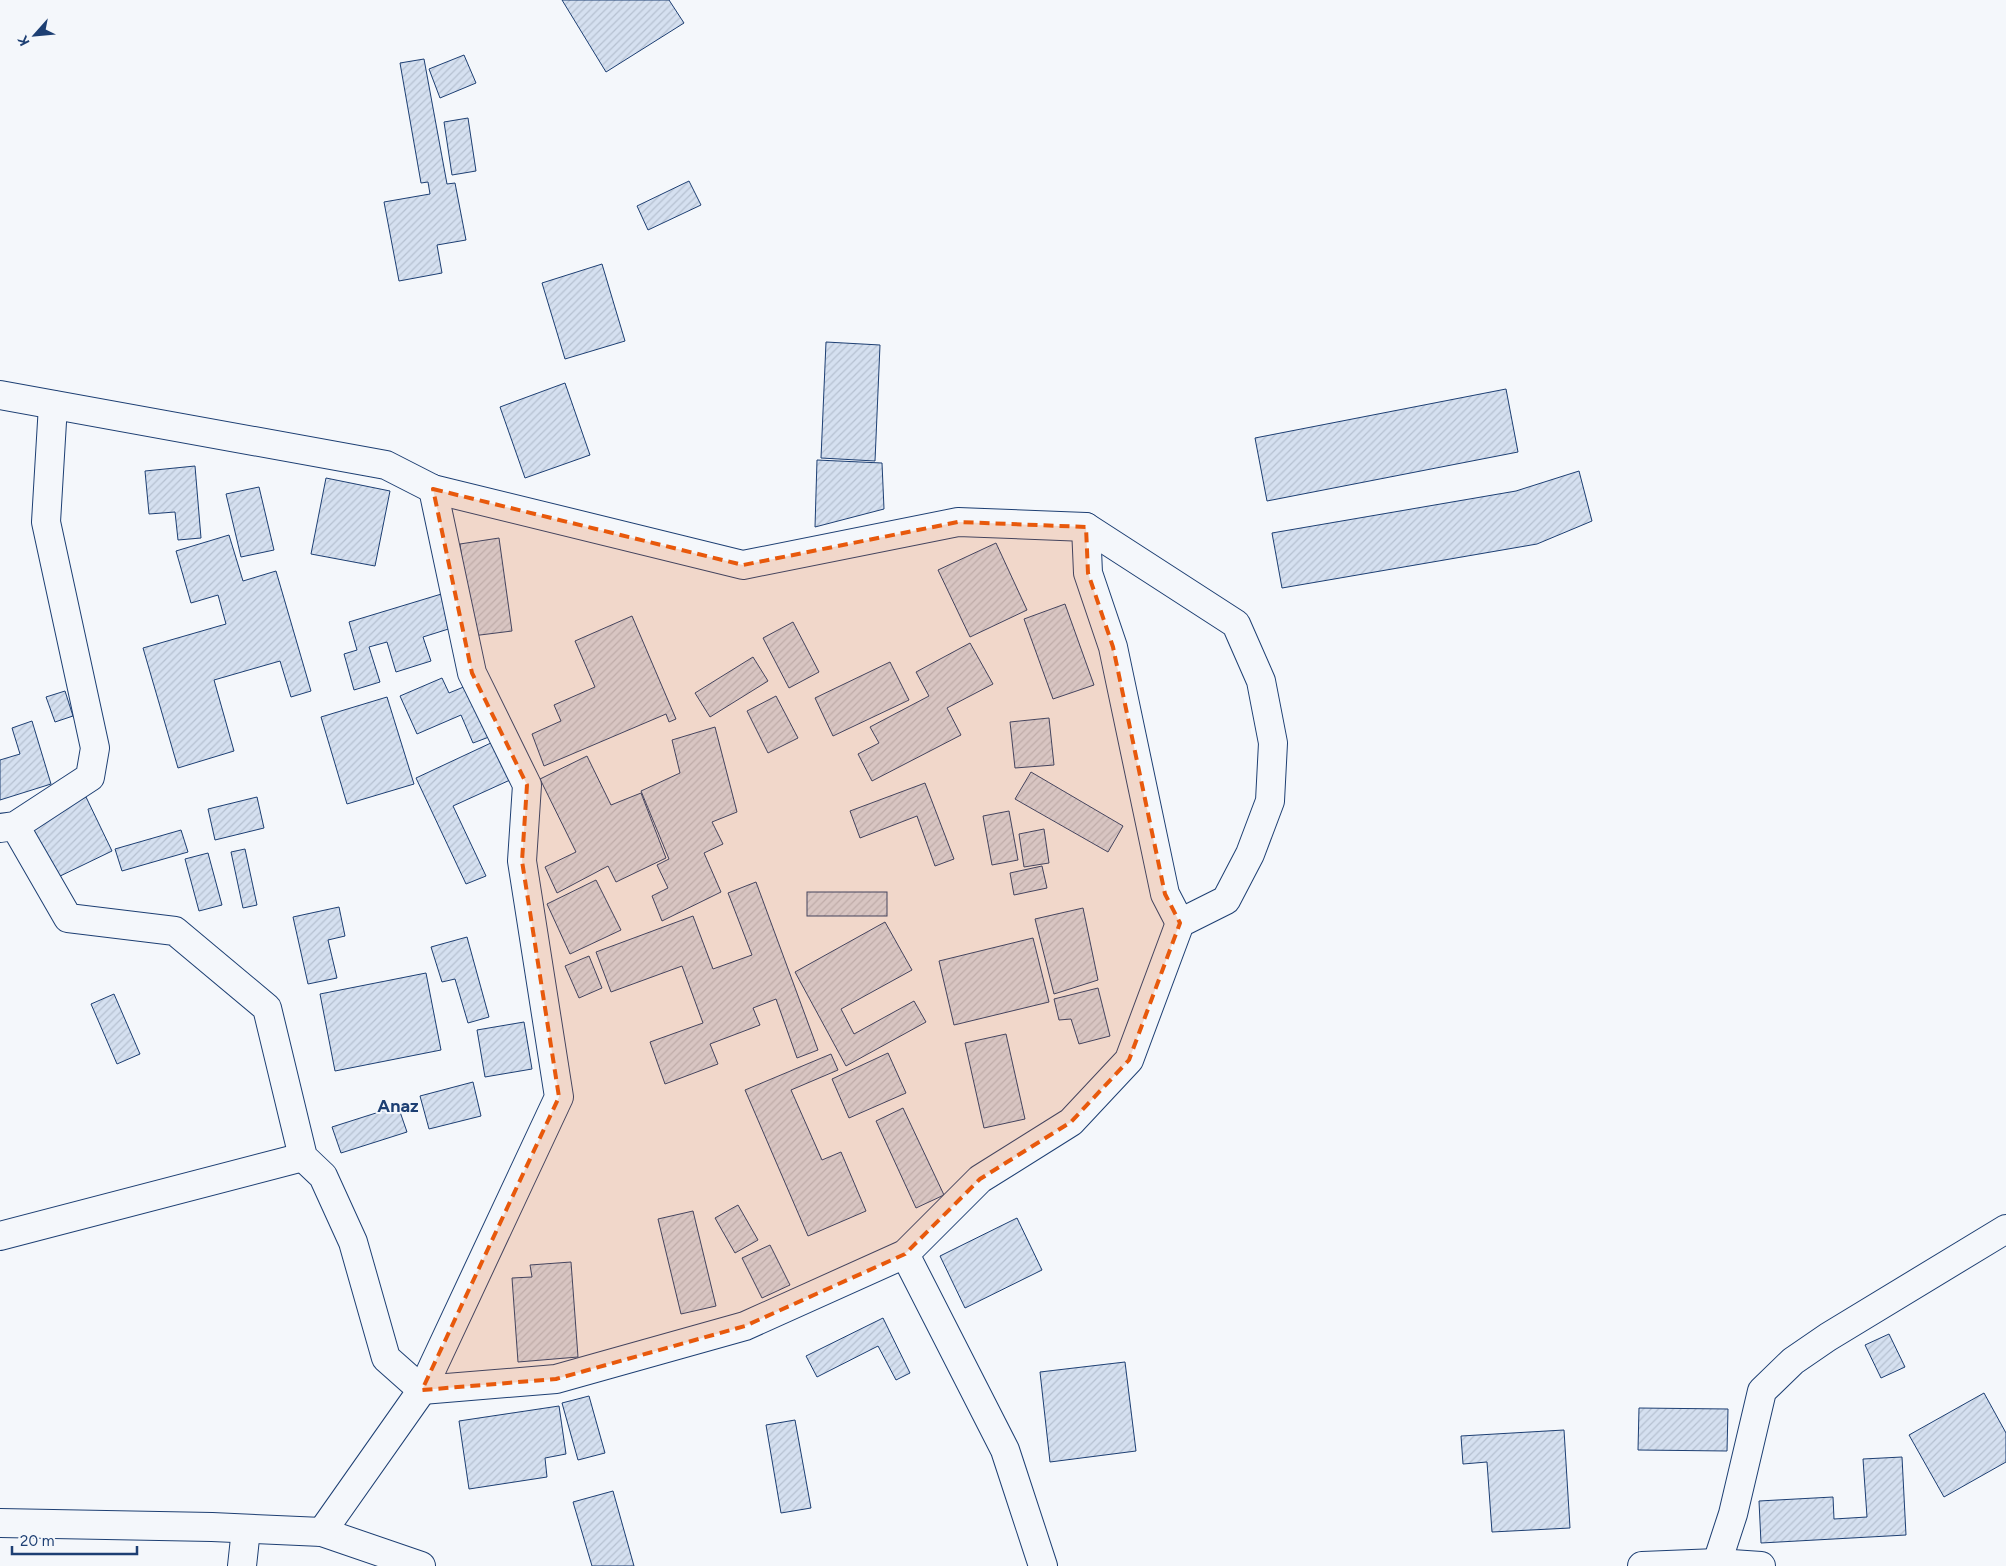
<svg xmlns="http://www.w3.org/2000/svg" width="2006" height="1566" font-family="Figtree,sans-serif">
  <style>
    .building { fill: url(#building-hatch); stroke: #1d3f73 }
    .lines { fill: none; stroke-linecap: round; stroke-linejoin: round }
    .minor-casing { stroke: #1d3f73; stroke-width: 30 }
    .minor { stroke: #f4f7fb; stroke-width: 28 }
    .marked { fill: #e8590c; fill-opacity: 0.2; stroke: #e8590c; stroke-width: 4; stroke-dasharray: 10 6; stroke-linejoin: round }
    .labels { text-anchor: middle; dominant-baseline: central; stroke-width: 4; stroke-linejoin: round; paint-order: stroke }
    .quarter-label { font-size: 18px; font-weight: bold; fill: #1d3f73; stroke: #f4f7fb }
  </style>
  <defs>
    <pattern id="building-hatch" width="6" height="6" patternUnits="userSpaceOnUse" patternTransform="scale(1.25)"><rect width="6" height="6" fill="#d5e0f0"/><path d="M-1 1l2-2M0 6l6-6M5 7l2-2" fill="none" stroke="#b6c1d1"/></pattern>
  </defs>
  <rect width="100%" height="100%" fill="#f4f7fb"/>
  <!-- building -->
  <g class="building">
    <polygon points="562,0 669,0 684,23 606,72"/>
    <polygon points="464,55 476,83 440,98 429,69"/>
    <polygon points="424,59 447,184 455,183 466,240 437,245 442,273 399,281 384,202 430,194 428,182 421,183 400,63"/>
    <polygon points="468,118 476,171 452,175 444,122"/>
    <polygon points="689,181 701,205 648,230 637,206"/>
    <polygon points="602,264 625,341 565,359 542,283"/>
    <polygon points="826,342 880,345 875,461 821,458"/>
    <polygon points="565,383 590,455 525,478 500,407"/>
    <polygon points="1506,389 1518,452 1267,501 1255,438"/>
    <polygon points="817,460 882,463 884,509 815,527"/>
    <polygon points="195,466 201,538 178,540 175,512 149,514 145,471"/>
    <polygon points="1579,471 1592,521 1537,544 1282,588 1272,533 1516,491"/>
    <polygon points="326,478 390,491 375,566 311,554"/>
    <polygon points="259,487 274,550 241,557 226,494"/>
    <polygon points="229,535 243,581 276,571 311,691 291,697 280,661 214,680 234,751 178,768 143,648 226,624 218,595 191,603 176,551"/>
    <polygon points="499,538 512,631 472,636 460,544"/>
    <polygon points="996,543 1027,610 970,637 938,570"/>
    <polygon points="448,592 458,626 423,637 431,661 396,672 387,642 369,647 380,682 354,690 344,654 357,650 349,622"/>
    <polygon points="1065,604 1094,685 1053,699 1024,619"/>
    <polygon points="632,616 676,719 669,722 666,714 544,766 532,734 561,721 554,705 595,687 575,641"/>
    <polygon points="793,622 819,672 789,688 763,638"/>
    <polygon points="970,643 993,684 947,708 961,735 872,781 858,754 879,743 870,727 929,696 916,672"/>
    <polygon points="753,657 768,681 710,717 695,693"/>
    <polygon points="890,662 909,700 833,736 815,698"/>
    <polygon points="442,678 449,693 466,686 489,737 473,743 461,715 417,734 400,696"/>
    <polygon points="65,691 73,716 55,722 46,697"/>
    <polygon points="776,696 798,738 768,753 747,711"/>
    <polygon points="387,697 414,784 347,804 321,717"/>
    <polygon points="1049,718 1054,765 1015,768 1010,722"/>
    <polygon points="32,721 51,784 0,800 0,760 20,754 12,728"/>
    <polygon points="715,727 737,812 712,822 723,844 704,853 721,892 662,921 652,896 668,888 657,865 669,859 641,791 680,773 672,740"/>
    <polygon points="493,742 510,780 453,806 486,876 466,884 416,778"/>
    <polygon points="587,756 611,805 641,793 666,858 616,882 608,866 557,893 545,867 576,852 540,779"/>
    <polygon points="1031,772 1123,826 1108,852 1015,799"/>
    <polygon points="925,783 954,859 935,866 917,816 860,838 850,811"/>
    <polygon points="86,797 112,851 54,879 27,825"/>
    <polygon points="257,797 264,828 215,840 208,809"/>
    <polygon points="1009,811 1018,860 992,865 983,816"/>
    <polygon points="1044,829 1049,863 1024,867 1019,834"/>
    <polygon points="181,830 188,852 122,871 115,849"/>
    <polygon points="245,849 257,905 243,908 231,852"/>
    <polygon points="208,853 222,905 199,911 185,859"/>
    <polygon points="1042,866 1047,888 1014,895 1010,873"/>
    <polygon points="596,880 621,930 570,954 547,904"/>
    <polygon points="756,882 818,1050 797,1058 776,999 753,1008 760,1025 710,1044 718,1064 665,1084 650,1042 703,1023 682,966 611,992 596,952 693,916 713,969 752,955 728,893"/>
    <rect x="807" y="892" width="80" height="24"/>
    <polygon points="339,907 345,936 328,940 337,978 308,984 293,917"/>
    <polygon points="1083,908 1098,980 1054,994 1035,919"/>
    <polygon points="885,922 912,970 841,1009 854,1034 914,1001 926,1022 846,1066 795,972"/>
    <polygon points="467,937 489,1017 468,1023 455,979 442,982 431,947"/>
    <polygon points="1033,938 1049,1002 954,1025 939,961"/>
    <polygon points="589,956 602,988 579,998 565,966"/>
    <polygon points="426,973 441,1050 335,1071 320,994"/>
    <polygon points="1098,988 1110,1036 1079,1044 1071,1019 1059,1020 1054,999"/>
    <polygon points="114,994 140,1054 117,1064 91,1004"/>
    <polygon points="524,1022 532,1069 485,1077 477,1030"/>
    <polygon points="1006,1034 1025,1119 984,1128 965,1043"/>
    <polygon points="888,1053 906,1093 849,1118 832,1079"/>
    <polygon points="831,1054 838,1070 791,1090 822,1160 841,1152 866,1211 808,1236 745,1090"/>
    <polygon points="473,1082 481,1116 429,1129 420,1096"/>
    <polygon points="398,1106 407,1132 341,1153 332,1127"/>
    <polygon points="903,1108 944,1195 916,1208 876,1121"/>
    <polygon points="738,1205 758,1240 735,1253 715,1218"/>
    <polygon points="693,1211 716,1306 681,1314 658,1219"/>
    <polygon points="1017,1218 1042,1270 965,1308 940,1256"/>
    <polygon points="770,1245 790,1285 762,1298 742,1258"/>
    <polygon points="571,1262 578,1357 518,1362 512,1278 532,1277 530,1265"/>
    <polygon points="883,1318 910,1373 896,1380 878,1346 817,1377 806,1356"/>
    <polygon points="1889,1334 1905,1367 1881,1378 1865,1345"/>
    <polygon points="1125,1362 1136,1451 1050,1462 1040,1372"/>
    <polygon points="1984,1393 2006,1433 2006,1462 1944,1497 1909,1435"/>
    <polygon points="589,1396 605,1453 578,1460 562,1403"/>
    <polygon points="559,1406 566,1454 545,1458 547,1477 469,1489 459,1421"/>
    <polygon points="1639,1408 1728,1409 1727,1451 1638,1450"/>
    <polygon points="795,1420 811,1508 781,1513 766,1425"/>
    <polygon points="1564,1430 1570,1528 1492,1532 1487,1462 1463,1464 1461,1436"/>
    <polygon points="1902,1457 1906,1535 1761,1543 1759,1501 1833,1497 1834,1519 1867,1517 1863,1459"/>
    <polygon points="613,1491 634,1566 592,1566 573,1502"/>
  </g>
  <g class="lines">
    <!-- minor casing -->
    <g class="minor-casing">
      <g id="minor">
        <polyline points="0,395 386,465 433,489 743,565 958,522 1086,527 1236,624 1261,681 1273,743 1270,801 1250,854 1226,900 1180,923 1129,1060 1071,1122 980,1179 905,1254 745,1326 556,1379 422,1390 386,1358 353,1242 323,1176 303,1157 267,1008 175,931 68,918 15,826"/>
        <polyline points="1086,527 1088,573 1113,647 1165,894 1180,923"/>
        <polyline points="0,828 15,826 90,777 95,748 46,522 53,405"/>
        <polyline points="0,1236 303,1157"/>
        <polyline points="905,1254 1005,1450 1043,1566"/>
        <polyline points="0,1523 212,1527 322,1532 421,1566"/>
        <polyline points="322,1532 422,1390 559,1097 522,861 527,785 472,673 433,489"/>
        <polyline points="242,1566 246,1529"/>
        <polyline points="1642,1566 1717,1563 1761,1566"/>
        <polyline points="1716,1566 1733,1514 1762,1391 1793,1361 1828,1337 2006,1229"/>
      </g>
    </g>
    <!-- minor -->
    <use href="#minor" class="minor"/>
  </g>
  <!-- marked area -->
  <path class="marked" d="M433,489L743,565L958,522L1086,527L1088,573L1113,647L1165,894L1180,923L1129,1060L1071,1122L980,1179L905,1254L745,1326L556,1379L422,1390L559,1097L522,861L527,785L472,673Z"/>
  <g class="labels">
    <!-- quarter labels -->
    <g class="quarter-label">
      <text x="398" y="1106">Anaz</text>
    </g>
  </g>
  <!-- north arrow -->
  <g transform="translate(35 35) rotate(243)" stroke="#f4f7fb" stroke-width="4" paint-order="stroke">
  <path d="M0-4L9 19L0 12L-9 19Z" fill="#1d3f73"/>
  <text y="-8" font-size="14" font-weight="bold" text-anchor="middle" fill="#1d3f73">K</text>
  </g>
  <!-- scale -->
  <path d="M12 1546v8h125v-8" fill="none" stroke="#1d3f73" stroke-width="2.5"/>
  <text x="20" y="1546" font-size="15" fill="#1d3f73" stroke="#f4f7fb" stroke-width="4" paint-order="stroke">20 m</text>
</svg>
